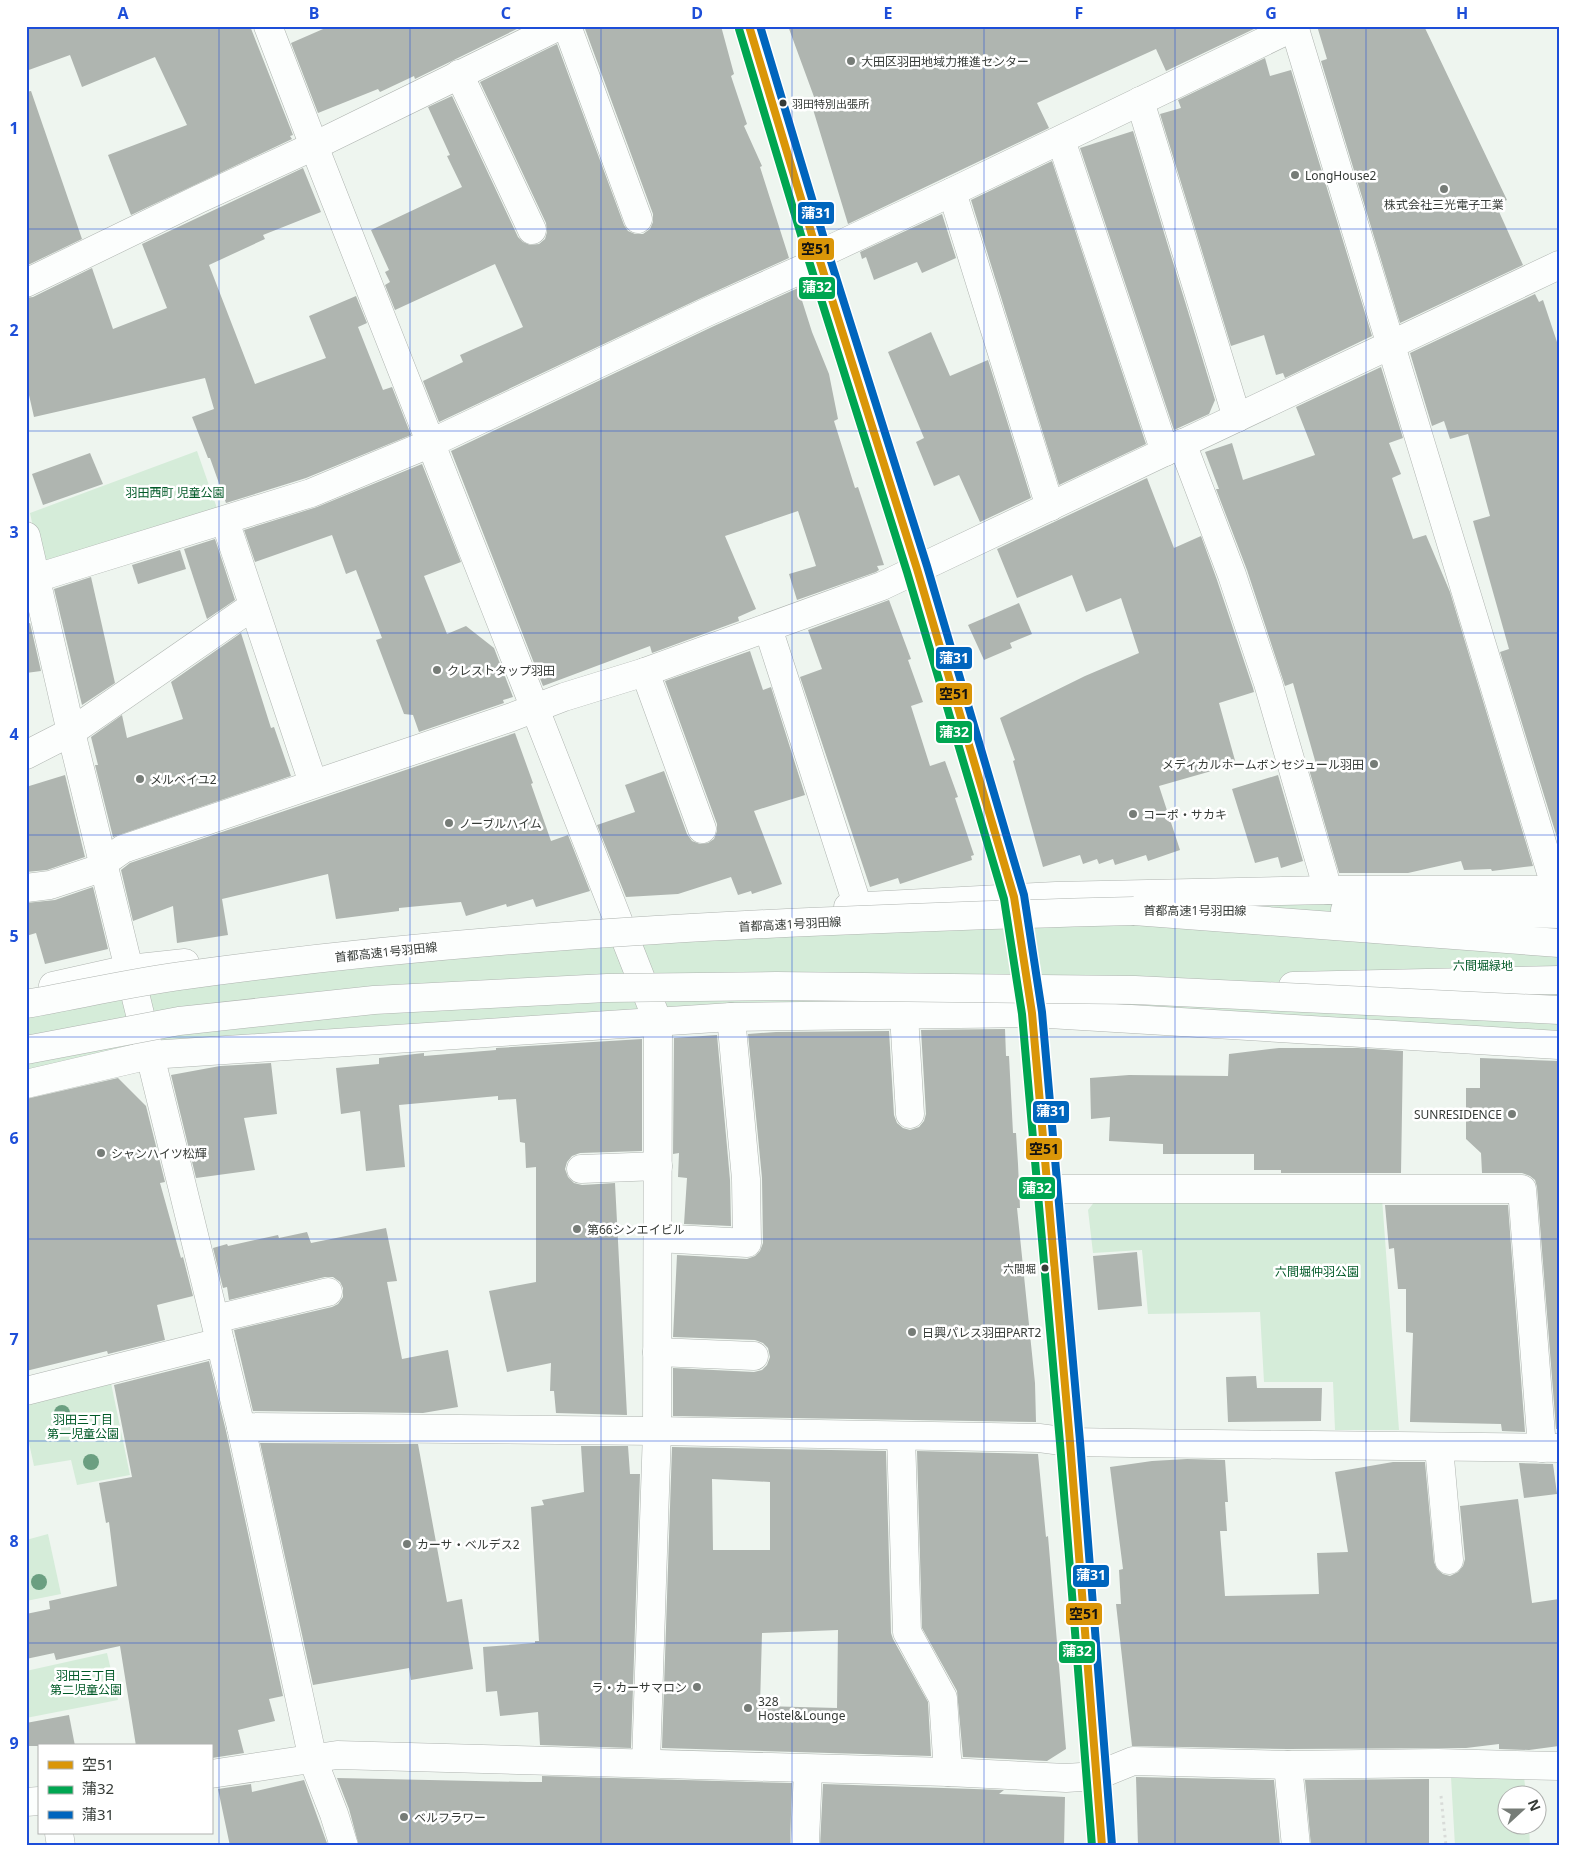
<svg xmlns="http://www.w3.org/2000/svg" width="1585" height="1872" font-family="'Noto Sans','Noto Sans JP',sans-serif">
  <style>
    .green { fill: #d5ecd9 }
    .building { fill: #afb5b0; fill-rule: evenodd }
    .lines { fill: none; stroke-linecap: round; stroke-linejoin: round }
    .minor-casing { stroke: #afb4b0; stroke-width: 29 }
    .highway-casing { stroke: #afb4b0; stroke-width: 29 }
    .path { stroke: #d8dbd8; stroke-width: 3; stroke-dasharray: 2.5 4; stroke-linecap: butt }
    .minor { stroke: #fcfefd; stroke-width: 28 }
    .highway { stroke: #fcfefd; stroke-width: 28 }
    .highway-bridge-casing { stroke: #afb4b0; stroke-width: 29; stroke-linecap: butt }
    .highway-bridge { stroke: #fcfefd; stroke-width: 28 }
    .bus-1-casing { stroke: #fff; stroke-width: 11 }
    .bus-2-casing { stroke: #fff; stroke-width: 11 }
    .bus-3-casing { stroke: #fff; stroke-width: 11 }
    .bus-1 { stroke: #da9608; stroke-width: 8 }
    .bus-2 { stroke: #00a651; stroke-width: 8 }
    .bus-3 { stroke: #0065bd; stroke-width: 8 }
    .tree { fill: #6b9f81 }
    .grid { fill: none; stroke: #1d4ed8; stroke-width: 1; stroke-opacity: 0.55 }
    .poi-dot { fill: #767c77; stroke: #fff; stroke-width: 2 }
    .bus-dot { fill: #363b37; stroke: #fff; stroke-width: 2 }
    .labels { text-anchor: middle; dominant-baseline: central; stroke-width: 5; stroke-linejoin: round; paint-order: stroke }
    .bus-label { font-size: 11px; fill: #363b37; stroke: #fff; text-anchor: start }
    .poi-label { font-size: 12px; fill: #363b37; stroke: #fff; text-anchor: start }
    .park-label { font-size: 12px; fill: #005927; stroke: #fff }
    .street-label { font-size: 12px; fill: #363b37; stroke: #fff }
    .line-badge { stroke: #fff; stroke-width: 2 }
    .badge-label { font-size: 14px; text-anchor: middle; font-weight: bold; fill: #fff }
    .pale-badge-label { font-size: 14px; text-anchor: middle; font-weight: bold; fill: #111 }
    .neatline { fill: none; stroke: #1d4ed8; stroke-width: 2 }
    .grid-label { font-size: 16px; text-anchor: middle; font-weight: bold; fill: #1d4ed8 }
  </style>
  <rect width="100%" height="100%" fill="#eef5ef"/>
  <!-- green -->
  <g class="green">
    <polygon points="197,451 218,511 50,564 40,560 30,513"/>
    <polygon points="1559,890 1559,1045 1032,1013 150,1055 26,1084 26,992 618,920"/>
    <polygon points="1382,1198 1399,1430 1335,1430 1333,1382 1264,1382 1260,1312 1148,1314 1142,1250 1093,1253 1088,1210 1095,1201"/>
    <polygon points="111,1383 130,1475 77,1485 71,1460 34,1466 26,1429 26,1402"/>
    <polygon points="48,1534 61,1594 26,1601 26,1540"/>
    <polygon points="107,1653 118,1700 26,1718 26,1671"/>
    <polygon points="1451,1777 1524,1777 1526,1794 1508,1794 1508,1824 1529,1825 1530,1846 1455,1846"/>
  </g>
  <!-- building -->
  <g class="building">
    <polygon points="26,26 250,26 293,135 290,136 292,139 131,215 108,155 187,125 155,57 82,87 70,55 26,71"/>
    <polygon points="330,26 523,26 415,79 414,76 380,92 378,89 318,113 291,43"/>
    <polygon points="584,26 721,26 734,74 731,76 747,124 744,126 762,166 760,167 789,258 701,298 439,422 423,381 463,362 460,355 523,327 495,264 395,310 385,285 390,282 385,272 389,270 371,230 462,187 447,156 450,155 428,107 452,96 518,237 523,242 530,245 539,244 545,239 547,232 546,223 480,82 557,44 624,225 628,231 635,234 643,234 650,229 653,222 653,214"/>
    <polygon points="788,26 1256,26 1256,28 1166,71 1156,49 1037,103 1049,128 848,224 812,106 817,105"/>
    <polygon points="1317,26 1424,26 1507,200 1496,205 1523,265 1400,323 1321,61 1327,59"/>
    <polygon points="1265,58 1270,76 1291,70 1372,336 1285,378 1283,373 1276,375 1264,335 1231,346 1160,114 1181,108 1178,100"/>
    <polygon points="31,91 82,239 26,266 26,92"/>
    <polygon points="1133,131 1215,400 1209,414 1174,430 1080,148"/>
    <polygon points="1052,161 1146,444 1059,485 971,200"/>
    <polygon points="303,168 321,212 263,235 265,239 209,265 255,384 326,358 309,316 356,296 367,323 358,327 383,390 392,387 411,435 306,478 226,503 210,458 208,458 192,417 214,409 205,378 34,417 26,382 26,298 33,297 92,268 113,329 167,308 142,244"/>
    <polygon points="942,214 956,258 922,273 917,262 874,280 866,257 862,259 860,252"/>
    <polygon points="798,288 812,332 829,374 838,419 834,421 855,488 858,487 884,565 877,566 879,570 876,572 797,600 789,574 816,566 798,511 725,536 756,609 738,617 739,621 652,653 650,646 543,686 451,451 714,326"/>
    <polygon points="1535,294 1539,302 1543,300 1559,348 1559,844 1500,652 1509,649 1473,521 1490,516 1468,434 1450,439 1444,421 1432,426 1410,353"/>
    <polygon points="931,332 950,376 988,360 1031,498 980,522 959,475 934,486 916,442 924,438 888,352"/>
    <polygon points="1381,367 1403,438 1389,443 1401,474 1392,478 1413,539 1426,535 1450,592 1533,866 1492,871 1491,869 1464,870 1461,861 1408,873 1339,873 1308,766 1316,764 1293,683 1285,686 1247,570 1216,489 1219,489 1205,452 1232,443 1243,480 1315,455 1296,407"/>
    <polygon points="90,453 103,484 43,505 32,474"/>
    <polygon points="422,464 461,562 424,576 447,634 466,626 494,648 513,697 503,700 504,703 419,732 413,715 404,714 376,640 382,638 356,570 346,574 332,535 255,562 244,530 317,507"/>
    <polygon points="1147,478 1174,548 1201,536 1217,580 1253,688 1254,692 1219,703 1236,764 1159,786 1180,850 1148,861 1146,855 1115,865 1113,859 1099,864 1097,859 1083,864 1080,855 1043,867 1013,761 1015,760 1000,718 1085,676 1139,653 1121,598 1086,612 1072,575 1017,598 997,549"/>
    <polygon points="215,539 235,600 207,619 184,549"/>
    <polygon points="180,550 186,569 138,584 132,565"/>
    <polygon points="91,577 115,683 82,705 54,589"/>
    <polygon points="889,600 911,659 908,660 923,702 911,706 930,766 945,761 958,797 955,798 974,855 971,856 972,860 900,884 898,878 870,887 800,677 822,669 808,630"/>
    <polygon points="1019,603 1032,634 1010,643 1012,648 984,660 968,625"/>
    <polygon points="30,623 41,671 26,673 26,624"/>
    <polygon points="241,633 271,728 274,727 291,776 113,837 95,765 98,765 91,737 122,715 127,738 183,719 171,682"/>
    <polygon points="750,651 763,690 771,687 805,795 754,811 782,884 752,894 751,891 738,895 731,877 678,894 626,897 597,825 635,812 625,785 664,771 687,834 692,841 700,844 708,843 714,839 717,831 717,824 665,681"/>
    <polygon points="515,733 533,783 531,784 551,841 568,835 590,891 536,907 533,899 507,907 506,904 466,916 461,902 399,908 399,911 336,919 328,874 222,899 228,935 177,943 173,906 133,921 121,870 130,863"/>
    <polygon points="65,775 85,857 47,870 26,872 26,787"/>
    <polygon points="1278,775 1303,861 1281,868 1278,857 1255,863 1232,789"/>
    <polygon points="93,887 108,949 45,964 36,933 26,936 26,903 55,900"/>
    <polygon points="1005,1029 1006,1056 1009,1056 1013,1133 1016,1133 1018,1164 1020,1208 1017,1208 1035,1383 1036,1422 673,1416 673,1368 754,1372 762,1370 767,1365 770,1357 768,1348 763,1343 755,1340 673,1337 677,1255 747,1259 755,1256 760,1251 763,1243 762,1178 748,1034 776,1032 889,1031 894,1115 897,1123 903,1128 910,1130 919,1127 924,1121 926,1114 921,1030"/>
    <polygon points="717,1035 730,1180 731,1226 684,1224 687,1178 678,1177 679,1153 673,1154 674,1038"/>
    <polygon points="642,1039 642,1151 580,1153 572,1156 567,1162 565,1169 568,1177 574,1183 582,1185 615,1183 627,1415 556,1413 554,1391 550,1391 551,1363 507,1372 489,1291 536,1282 536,1167 526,1168 525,1143 520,1142 516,1099 498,1100 498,1096 399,1105 405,1167 366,1171 360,1111 341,1114 336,1068 379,1064 379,1058 424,1053 424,1056 496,1050 496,1048"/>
    <polygon points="1279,1048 1358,1048 1403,1051 1401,1173 1281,1173 1281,1170 1254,1170 1254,1154 1163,1154 1163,1144 1109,1141 1110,1117 1091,1119 1090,1078 1129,1075 1228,1076 1229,1054"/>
    <polygon points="1480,1058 1559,1061 1559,1429 1556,1429 1537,1187 1535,1180 1530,1176 1522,1173 1482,1173 1481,1153 1466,1139 1466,1088 1480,1088"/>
    <polygon points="271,1063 277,1114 244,1118 255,1170 196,1178 171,1075 220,1066"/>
    <polygon points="118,1078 146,1106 165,1182 160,1183 181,1258 183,1257 193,1296 157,1305 165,1340 108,1354 107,1351 26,1371 26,1099"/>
    <polygon points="1385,1205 1508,1205 1525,1432 1502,1431 1501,1424 1410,1422 1413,1333 1406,1332 1406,1289 1398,1289 1394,1248 1389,1249"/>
    <polygon points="386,1228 397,1281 387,1282 402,1359 448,1350 458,1407 423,1413 253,1411 234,1330 332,1307 338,1304 343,1297 343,1288 340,1282 333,1277 325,1277 229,1300 227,1287 223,1288 213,1248 227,1244 228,1246 278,1235 279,1238 307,1232 311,1243"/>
    <polygon points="1137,1252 1142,1306 1098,1310 1093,1256"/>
    <polygon points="209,1361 226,1431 283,1696 269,1699 275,1721 238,1730 244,1753 212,1758 211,1746 136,1746 120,1646 56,1660 54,1653 26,1659 26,1614 50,1609 49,1601 117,1586 109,1522 106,1523 99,1483 132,1477 114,1385"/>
    <polygon points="1256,1376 1257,1388 1322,1388 1321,1421 1228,1422 1226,1377"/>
    <polygon points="260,1443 418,1444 447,1602 462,1599 473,1669 411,1680 409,1668 313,1685"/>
    <polygon points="581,1446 628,1446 630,1474 640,1474 631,1748 540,1745 538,1712 500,1716 497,1691 486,1692 483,1647 535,1643 535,1641 539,1641 531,1507 544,1505 542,1500 584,1492"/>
    <path d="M672,1447L886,1451L891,1633L893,1639L928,1702L931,1756L662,1748ZM712,1479L770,1482V1550H713ZM838,1630L837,1708L760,1706L762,1633Z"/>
    <polygon points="917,1451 1038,1454 1046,1537 1048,1536 1066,1749 1047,1761 963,1757 957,1691 922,1628"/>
    <polygon points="1187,1459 1225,1460 1228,1502 1225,1502 1227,1531 1220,1531 1225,1596 1319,1594 1317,1553 1348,1552 1335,1472 1393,1462 1425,1462 1434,1562 1437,1569 1443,1574 1450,1576 1458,1572 1463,1566 1465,1559 1460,1506 1518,1499 1532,1603 1559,1599 1559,1746 1529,1750 1499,1749 1499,1744 1466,1748 1288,1749 1132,1746 1116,1604 1121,1604 1119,1570 1123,1569 1110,1467 1152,1461"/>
    <polygon points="1519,1463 1553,1464 1557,1494 1524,1498"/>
    <polygon points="69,1715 75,1746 26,1746 26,1723"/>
    <polygon points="542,1776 792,1783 790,1846 359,1846 349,1809 337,1778 527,1782 542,1782"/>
    <polygon points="1136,1777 1274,1780 1280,1846 1138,1846"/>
    <polygon points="1429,1779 1429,1846 1311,1846 1305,1780"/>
    <polygon points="304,1780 328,1846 230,1846 218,1789 251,1784 252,1792"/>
    <polygon points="823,1784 1004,1790 999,1794 1065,1797 1064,1846 820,1846"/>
  </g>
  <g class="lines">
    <!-- minor casing -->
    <g class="minor-casing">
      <g id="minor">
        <polyline points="268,26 314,146 658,1022 657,1431 646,1763"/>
        <polyline points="567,26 638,219"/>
        <polyline points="749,26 818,255 917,569 998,840 1014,897 1032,1013 1070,1442 1102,1846"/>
        <polyline points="1294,26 1556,889"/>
        <polyline points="459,74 532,230"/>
        <polyline points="1140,101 1237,418"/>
        <polyline points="1061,140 1165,452"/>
        <polyline points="952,192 1050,507"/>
        <polyline points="818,255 952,192 1296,26"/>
        <polyline points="26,283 199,199 314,146 559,26"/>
        <polyline points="1182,443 1232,575 1268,683 1328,890"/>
        <polyline points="225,521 313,783"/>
        <polyline points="26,536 71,732 241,1427 313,1760 334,1814 344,1846"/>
        <polyline points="36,578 311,493 431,443 707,312 820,261"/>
        <polyline points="768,628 858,907"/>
        <polyline points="645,672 702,829"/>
        <polyline points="26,755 71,732 253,606"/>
        <polyline points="26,888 50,885 98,869 103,863 123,849 512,717 564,697 645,672 882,586 1559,265"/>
        <polyline points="848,907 1056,896 1328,890 1559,890"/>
        <polyline points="53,986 129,969 185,963"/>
        <polyline points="904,1015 910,1114"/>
        <polyline points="26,1084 150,1055 731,1017 1032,1013 1559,1045"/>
        <polyline points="581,1169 658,1166"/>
        <polyline points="1047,1189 1522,1189 1542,1448"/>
        <polyline points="658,1238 747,1243 746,1179 731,1017"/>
        <polyline points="215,1319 328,1292"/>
        <polyline points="657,1352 754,1356"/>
        <polyline points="26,1391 220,1342"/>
        <polyline points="241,1427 657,1431 1039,1438 1070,1442 1131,1443 1559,1448"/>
        <polyline points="901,1436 907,1632 943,1698 948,1772"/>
        <polyline points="1439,1447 1449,1560"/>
        <polyline points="1288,1765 1296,1846"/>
        <polyline points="211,1774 337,1755 948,1772 1066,1778 1096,1776 1133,1761 1288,1765 1438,1763 1559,1766"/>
        <polyline points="26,1802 39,1801"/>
        <polyline points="59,1833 61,1846"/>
        <polyline points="805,1842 808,1769"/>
      </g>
    </g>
    <!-- highway casing -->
    <g class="highway-casing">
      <g id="highway">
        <polyline points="1345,910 1559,914"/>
        <polyline points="1134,911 1559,943"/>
        <polyline points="1293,986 1559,980"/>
      </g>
    </g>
    <!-- path -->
    <polyline class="path" points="1441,1796 1446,1846"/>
    <!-- minor -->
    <use href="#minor" class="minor"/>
    <!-- highway -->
    <use href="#highway" class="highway"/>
    <!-- highway-bridge casing -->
    <g class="highway-bridge-casing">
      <g id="highway-bridge">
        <path d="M26,1004C77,995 129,983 180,976C495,932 816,919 1134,911"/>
        <polyline points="26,1050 179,1021 374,1000 607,988 776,986 1135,990 1559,1010"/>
      </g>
    </g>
    <!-- highway-bridge -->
    <use href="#highway-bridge" class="highway-bridge"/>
    <!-- bus-1 casing -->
    <g class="bus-1-casing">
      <polyline id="bus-1" points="749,26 818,255 917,569 1014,897 1032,1013 1070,1442 1102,1846"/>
    </g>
    <!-- bus-2 casing -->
    <g class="bus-2-casing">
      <polyline id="bus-2" points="739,29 808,258 907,572 1004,899 1022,1014 1060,1443 1092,1846"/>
    </g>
    <!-- bus-3 casing -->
    <g class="bus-3-casing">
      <polyline id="bus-3" points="760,26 828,252 927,566 1024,895 1042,1012 1080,1441 1112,1845"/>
    </g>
    <!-- bus-1 -->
    <use href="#bus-1" class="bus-1"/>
    <!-- bus-2 -->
    <use href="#bus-2" class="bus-2"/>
    <!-- bus-3 -->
    <use href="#bus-3" class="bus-3"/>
  </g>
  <!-- trees -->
  <g class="tree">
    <circle cx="62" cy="1413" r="8"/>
    <circle cx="91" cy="1462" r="8"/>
    <circle cx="39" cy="1582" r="8"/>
  </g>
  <!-- grid -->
  <path class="grid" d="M219,26V1846M410,26V1846M601,26V1846M792,26V1846M984,26V1846M1175,26V1846M1366,26V1846M26,229H1559M26,431H1559M26,633H1559M26,835H1559M26,1037H1559M26,1239H1559M26,1441H1559M26,1643H1559"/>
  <!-- markers -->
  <g class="poi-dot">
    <circle cx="851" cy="61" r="5"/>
    <circle cx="1295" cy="175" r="5"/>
    <circle cx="1444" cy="189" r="5"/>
    <circle cx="437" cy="670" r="5"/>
    <circle cx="1374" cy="764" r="5"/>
    <circle cx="140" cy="779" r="5"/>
    <circle cx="1133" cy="814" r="5"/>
    <circle cx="449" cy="823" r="5"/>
    <circle cx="1512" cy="1114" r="5"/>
    <circle cx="101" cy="1153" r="5"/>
    <circle cx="577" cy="1229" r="5"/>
    <circle cx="912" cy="1332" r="5"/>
    <circle cx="407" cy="1544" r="5"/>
    <circle cx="697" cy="1687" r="5"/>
    <circle cx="748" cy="1708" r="5"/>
    <circle cx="404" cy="1817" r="5"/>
  </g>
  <g class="bus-dot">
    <circle cx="783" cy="103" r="4.5"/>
    <circle cx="1045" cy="1268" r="4.5"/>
  </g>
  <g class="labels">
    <!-- bus labels -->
    <g class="bus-label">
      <text x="792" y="103">羽田特別出張所</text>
      <text x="1036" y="1268" text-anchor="end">六間堀</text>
    </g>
    <!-- poi labels -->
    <g class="poi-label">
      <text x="861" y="61">大田区羽田地域力推進センター</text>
      <text x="1305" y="175">LongHouse2</text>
      <text x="1444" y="204" text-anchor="middle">株式会社三光電子工業</text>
      <text x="447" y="670">クレストタップ羽田</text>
      <text x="1364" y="764" text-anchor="end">メディカルホームボンセジュール羽田</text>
      <text x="150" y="779">メルベイユ2</text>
      <text x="1143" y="814">コーポ・サカキ</text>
      <text x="459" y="823">ノーブルハイム</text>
      <text x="1502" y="1114" text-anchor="end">SUNRESIDENCE</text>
      <text x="111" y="1153">シャンハイツ松輝</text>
      <text x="587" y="1229">第66シンエイビル</text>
      <text x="922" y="1332">日興パレス羽田PART2</text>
      <text x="417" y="1544">カーサ・ベルデス2</text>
      <text x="687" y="1687" text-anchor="end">ラ・カーサマロン</text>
      <text x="758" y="1701">328<tspan x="758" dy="14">Hostel&amp;Lounge</tspan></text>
      <text x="414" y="1817">ベルフラワー</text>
    </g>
    <!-- park labels -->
    <g class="park-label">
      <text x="175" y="492">羽田西町 児童公園</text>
      <text x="1483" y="965">六間堀緑地</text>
      <text x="1317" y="1271">六間堀仲羽公園</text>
      <text x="83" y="1419">羽田三丁目<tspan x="83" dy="14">第一児童公園</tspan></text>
      <text x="86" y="1675">羽田三丁目<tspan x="86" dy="14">第二児童公園</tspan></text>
    </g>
    <!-- street labels -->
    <g class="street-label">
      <text x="1195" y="910">首都高速1号羽田線</text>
      <text transform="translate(790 924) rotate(-3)">首都高速1号羽田線</text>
      <text transform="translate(386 952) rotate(-6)">首都高速1号羽田線</text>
    </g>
  </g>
  <g class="line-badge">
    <rect x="797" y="201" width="38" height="24" rx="5" fill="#0065bd"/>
    <rect x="797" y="237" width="38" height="24" rx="5" fill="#da9608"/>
    <rect x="798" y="276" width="38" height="24" rx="5" fill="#00a651"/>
    <rect x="935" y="646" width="38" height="24" rx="5" fill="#0065bd"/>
    <rect x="935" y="682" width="38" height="24" rx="5" fill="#da9608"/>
    <rect x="935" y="720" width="38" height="24" rx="5" fill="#00a651"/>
    <rect x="1032" y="1100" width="38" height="24" rx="5" fill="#0065bd"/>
    <rect x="1025" y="1137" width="38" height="24" rx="5" fill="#da9608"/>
    <rect x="1018" y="1176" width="38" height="24" rx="5" fill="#00a651"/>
    <rect x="1072" y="1564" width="38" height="24" rx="5" fill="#0065bd"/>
    <rect x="1065" y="1602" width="38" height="24" rx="5" fill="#da9608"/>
    <rect x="1058" y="1640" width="38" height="24" rx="5" fill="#00a651"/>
  </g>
  <g class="badge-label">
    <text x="816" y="218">蒲31</text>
    <text x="817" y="292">蒲32</text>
    <text x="954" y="663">蒲31</text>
    <text x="954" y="737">蒲32</text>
    <text x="1051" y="1116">蒲31</text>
    <text x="1037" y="1193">蒲32</text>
    <text x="1091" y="1580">蒲31</text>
    <text x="1077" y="1656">蒲32</text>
  </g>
  <g class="pale-badge-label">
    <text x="816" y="254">空51</text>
    <text x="954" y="699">空51</text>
    <text x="1044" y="1154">空51</text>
    <text x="1084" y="1619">空51</text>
  </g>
  <!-- border -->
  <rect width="1585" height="1872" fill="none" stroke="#ffffff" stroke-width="55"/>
  <!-- legend -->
  <rect x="38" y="1744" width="175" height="90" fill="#ffffff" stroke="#afb1af"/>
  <rect x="48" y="1761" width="25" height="8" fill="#da9608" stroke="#afb1af"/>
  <text x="82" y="1770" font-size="15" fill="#363b37">空51</text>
  <rect x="48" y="1786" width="25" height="8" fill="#00a651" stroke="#afb1af"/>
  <text x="82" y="1794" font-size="15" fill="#363b37">蒲32</text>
  <rect x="48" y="1811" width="25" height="8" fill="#0065bd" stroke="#afb1af"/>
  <text x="82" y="1820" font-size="15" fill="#363b37">蒲31</text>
  <!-- north arrow -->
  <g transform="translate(1522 1810) rotate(69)"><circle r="24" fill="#ffffff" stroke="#afb1af"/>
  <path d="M0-4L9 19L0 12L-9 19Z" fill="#767c77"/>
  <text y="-8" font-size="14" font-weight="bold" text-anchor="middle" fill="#363b37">N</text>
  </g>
  <rect x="28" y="28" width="1530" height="1816" class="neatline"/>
  <g class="grid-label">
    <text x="123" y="19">A</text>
    <text x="314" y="19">B</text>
    <text x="506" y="19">C</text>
    <text x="697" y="19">D</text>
    <text x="888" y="19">E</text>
    <text x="1079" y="19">F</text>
    <text x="1271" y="19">G</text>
    <text x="1462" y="19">H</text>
    <text x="14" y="134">1</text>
    <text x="14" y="336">2</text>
    <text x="14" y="538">3</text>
    <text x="14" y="740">4</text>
    <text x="14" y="942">5</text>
    <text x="14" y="1144">6</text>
    <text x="14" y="1345">7</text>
    <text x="14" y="1547">8</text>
    <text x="14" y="1749">9</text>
  </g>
</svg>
